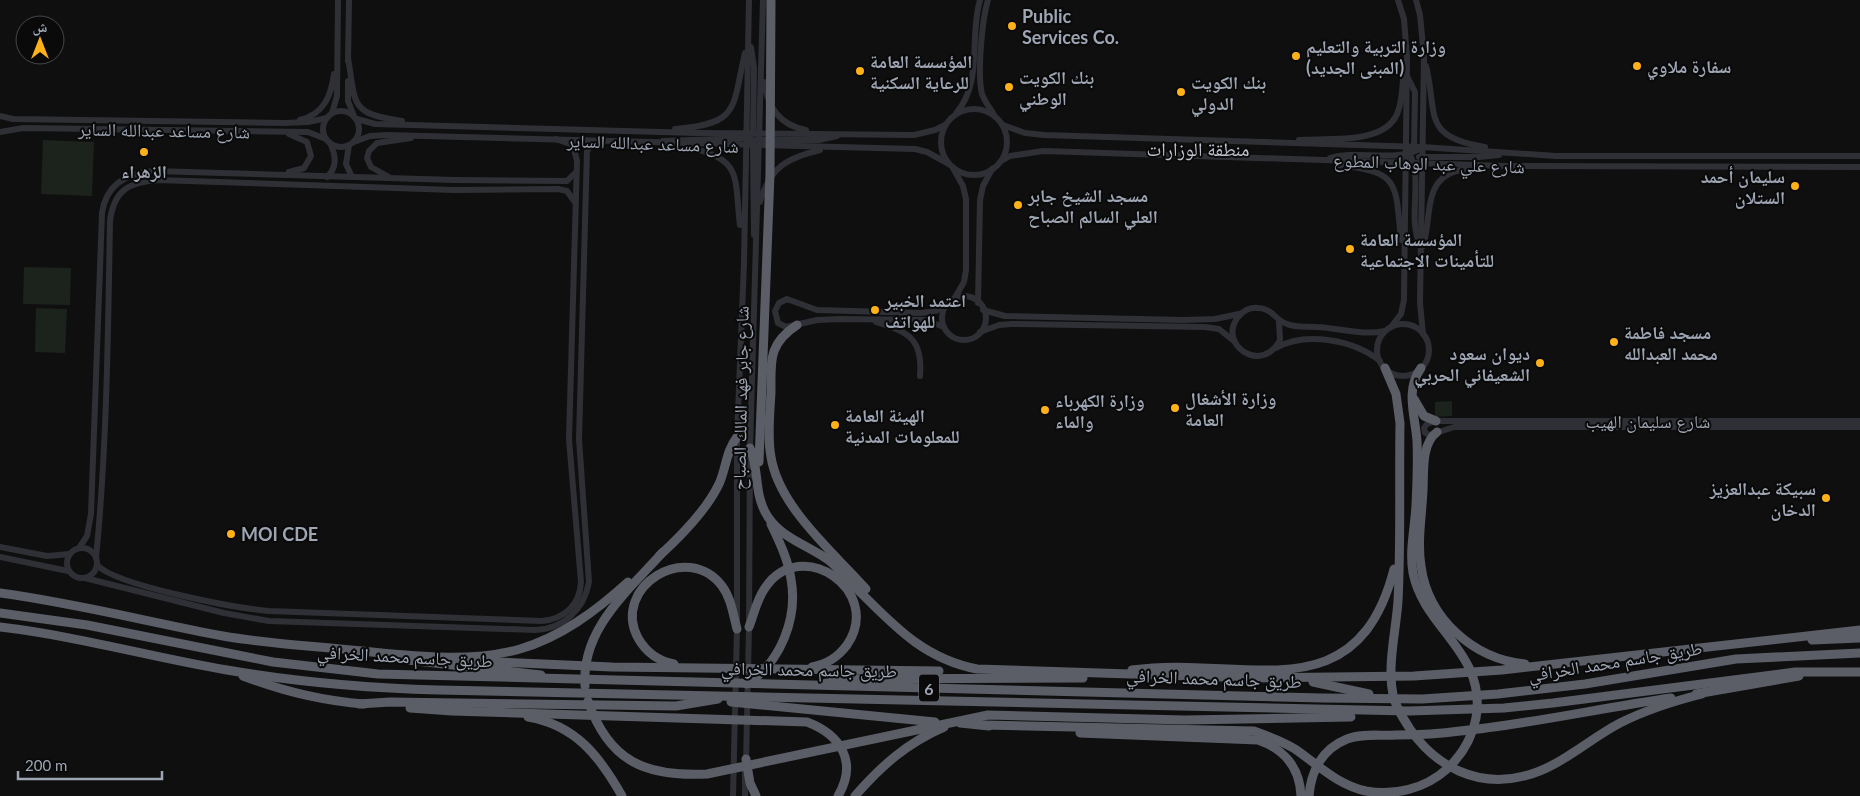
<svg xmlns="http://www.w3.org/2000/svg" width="1860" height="796" font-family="Lato,'Noto Naskh Arabic',sans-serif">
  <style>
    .green { fill: #1b231c }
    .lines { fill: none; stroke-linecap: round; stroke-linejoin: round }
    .minor { stroke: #2f3036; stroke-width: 6 }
    .highway { stroke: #5b5e67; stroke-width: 9 }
    .poi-dot { fill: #ffb118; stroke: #0a0a0b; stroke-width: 2 }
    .labels { text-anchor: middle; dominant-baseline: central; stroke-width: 4; stroke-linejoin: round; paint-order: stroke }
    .shield { fill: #0a0a0b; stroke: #727681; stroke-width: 1 }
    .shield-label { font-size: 16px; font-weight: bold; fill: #9ea5b3 }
    .poi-label { font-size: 18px; font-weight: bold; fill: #9ea5b3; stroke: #0a0a0b; text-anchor: start }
    .street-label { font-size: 18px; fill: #9ea5b3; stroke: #0a0a0b }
    .neighbourhood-label { font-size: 19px; fill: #c0c4ce; stroke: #0a0a0b }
  </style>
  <rect width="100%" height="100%" fill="#0f0f10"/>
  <!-- green -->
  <g class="green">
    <polygon points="43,140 94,142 92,196 41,194"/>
    <polygon points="24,267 71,268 70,305 23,304"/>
    <polygon points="36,308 67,309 65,353 35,352"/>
    <polygon points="1452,401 1452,416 1435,417 1435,402"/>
  </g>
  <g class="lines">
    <!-- minor -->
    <g class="minor">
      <path d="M988,0C982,20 977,75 982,94C985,102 990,108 994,115"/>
      <polyline points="1416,0 1420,15 1424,57 1420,303 1423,334"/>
      <polyline points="751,47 754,68 753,134"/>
      <path d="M348,58C356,104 349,114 402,121"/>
      <polyline points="348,61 349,1"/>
      <path d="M1426,66C1438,114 1421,137 1485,147"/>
      <polyline points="1407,76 1415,92 1414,150"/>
      <polyline points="348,81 348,101 354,116"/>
      <path d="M764,82C768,107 779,125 806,130"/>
      <circle cx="974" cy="142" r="33"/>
      <circle cx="341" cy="129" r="18"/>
      <path d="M957,112C983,81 969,36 980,0"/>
      <polyline points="332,113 337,96 338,1"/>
      <polyline points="0,116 13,119 284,123 308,122 327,118"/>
      <polyline points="357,119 375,124 697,133 914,135 935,130 945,125"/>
      <path d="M300,120C324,114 331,96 334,74"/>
      <polyline points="1003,125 1025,133 1044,135 1422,147 1556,156 1860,156"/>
      <path d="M675,129C741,124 732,107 745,53"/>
      <polyline points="0,132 23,128 308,132 326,139"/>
      <polyline points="746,132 753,146 754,235"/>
      <polyline points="755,140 819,140 837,136"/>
      <path d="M1299,140C1327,138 1384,145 1397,114C1402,103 1402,91 1403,80"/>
      <polyline points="663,141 750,138"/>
      <path d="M354,142L370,136L386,135C563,139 739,146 915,149L927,152L949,164"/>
      <polyline points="349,145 346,164 352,177"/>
      <path d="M690,148C744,159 734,179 740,225"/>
      <path d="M1406,148C1426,176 1406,214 1420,245"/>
      <polyline points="1419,157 1479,157 1499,155"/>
      <path d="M1330,158C1358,149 1399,164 1422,147"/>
      <polyline points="1001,161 1010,156 1043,151 1506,166 1860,167"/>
      <path d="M1337,165C1401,172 1395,182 1401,240"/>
      <polyline points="953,168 963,186 966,199 966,270 964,282 954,299"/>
      <polyline points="289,172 304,168 311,156 307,142 289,134"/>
      <path d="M327,177C338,167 336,155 330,143"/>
      <polyline points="389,177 371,167 367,158 369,151 377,143 411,138"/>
      <path d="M760,202C770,167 787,158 820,150"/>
      <path d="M1423,246C1433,214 1421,173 1468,169"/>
      <circle cx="964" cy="318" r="22"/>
      <polyline points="978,303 980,200 983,186 992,169"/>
      <polyline points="983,310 1005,316 1183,320 1215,319 1239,314"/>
      <path d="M1279,321L1280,340C1262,375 1217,345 1238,317C1243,311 1250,307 1258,308C1272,308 1275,320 1287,324C1296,328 1307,326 1317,327C1340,328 1362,336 1385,331"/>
      <path d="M876,322C908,332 923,338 920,376"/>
      <circle cx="1403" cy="350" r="26"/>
      <polyline points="944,327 925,320 840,319 817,320 786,327 778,323 775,311 779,303 787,299 817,310 921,313 936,311 949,303"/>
      <polyline points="1391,327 1401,314 1404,300 1407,57 1404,19 1398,0"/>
      <polyline points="980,332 999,325 1012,324 1205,327 1219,329 1235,342"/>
      <path d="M1276,348C1306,331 1354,340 1380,361"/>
      <polyline points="1860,421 1436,421 1427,424 1424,428 1425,433 1430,435 1454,427 1860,427"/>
      <polyline points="0,547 47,556 70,554"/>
      <circle cx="82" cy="563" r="15"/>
      <path d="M79,548L87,536L91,514L102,213C106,184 128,173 154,171L455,180L567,181L576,172"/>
      <polyline points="0,557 68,571"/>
      <path d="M96,558C107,446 108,333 110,221C114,190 129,182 158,180L454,190L558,189L567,191L574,201"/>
      <path d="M97,565C117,586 236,608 269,611L542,621C564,619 580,605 581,582L569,439L577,161L573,145L556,139"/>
      <path d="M85,578L224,613L269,621L535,630C563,629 584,610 589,582L579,439L587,151L592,144L600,140"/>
      <polyline points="746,762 749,627 750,448 763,0"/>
      <polyline points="733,796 737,629 737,437 744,263 749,0"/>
      <polyline points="745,796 745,772"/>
    </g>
    <!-- highway -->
    <g class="highway">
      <path d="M797,325C768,344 771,361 771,392C770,413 767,436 771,457C779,507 833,552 866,589"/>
      <path d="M1385,368L1396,394L1400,423C1399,482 1401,542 1398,601C1396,631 1387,665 1393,695C1396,708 1403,718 1410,729C1436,767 1478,788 1524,776C1559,768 1589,739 1620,723C1646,710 1674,701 1702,694"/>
      <polyline points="1414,399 1424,416 1436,421"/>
      <path d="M1437,432C1421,444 1424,472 1423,490C1422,515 1417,541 1421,566C1428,619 1474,659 1525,664"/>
      <path d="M750,448C760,471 753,494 768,517C782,538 807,545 827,559C836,565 843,575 851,583C890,621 920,658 977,669L1252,678L1414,676L1502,670L1860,630"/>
      <polyline points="759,462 770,174 771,0"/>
      <path d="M659,556C681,536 706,511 719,484C726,469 726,451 737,437"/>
      <path d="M0,593C75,603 148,622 223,636C269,644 315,646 362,651C413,656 470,663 520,649C561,637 596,611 628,582"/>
      <polyline points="0,613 87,625 273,662 378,674 1323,698 1422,699 1498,694 1585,684 1736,659 1860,653"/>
      <path d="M0,627C77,636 151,657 227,670C297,682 367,688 438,690L1409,711L1504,708L1553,703L1795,672H1860"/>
      <path d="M749,627C754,614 757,599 765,588C801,534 884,591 847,645C838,657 828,664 812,667"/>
      <polyline points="1812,640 1860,638"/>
      <polyline points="408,660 541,675"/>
      <polyline points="472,661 612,667 939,671"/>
      <path d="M674,664C658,661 646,652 638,638C611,587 687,540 722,586C731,598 733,614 737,629"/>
      <path d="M1132,670C1241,654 1356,717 1394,569"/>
      <path d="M243,676C282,691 323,701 364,704"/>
      <polyline points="1313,682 1369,694"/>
      <polyline points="826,683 853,679 1083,678"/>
      <path d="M747,684C781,662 798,618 791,579C788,559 779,541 771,524"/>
      <path d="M585,686C581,629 628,591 663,552"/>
      <polyline points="1696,694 1799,676"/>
      <path d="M588,701C609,762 646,777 707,774L988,715L1185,720L1351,717"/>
      <polyline points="731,702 935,722"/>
      <polyline points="359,704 390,702 676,706 718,699"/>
      <path d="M410,708L452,711L807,722C841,735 858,762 838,796"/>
      <path d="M528,717C576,725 600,757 622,796"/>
      <polyline points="960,723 989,726"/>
      <path d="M984,725L1254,731C1268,736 1282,741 1295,749C1318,765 1338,785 1366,791C1394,796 1425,789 1447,769C1462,755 1472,738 1476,718C1487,652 1424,629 1413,573C1409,551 1415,527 1416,505C1417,484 1418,462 1417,441C1415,415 1405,390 1421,368"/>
      <path d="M1080,733L1258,740C1284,749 1300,768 1301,796"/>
      <polyline points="746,759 750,783 756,796"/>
      <path d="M855,796C881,766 907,743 944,727"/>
      <path d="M1309,796C1311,771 1322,749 1347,739C1362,733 1380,736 1396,735C1417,735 1439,734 1460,731C1531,724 1600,708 1671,698"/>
    </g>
  </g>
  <!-- markers -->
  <g class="poi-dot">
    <circle cx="1012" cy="26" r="5"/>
    <circle cx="1296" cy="56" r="5"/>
    <circle cx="1637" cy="66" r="5"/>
    <circle cx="860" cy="71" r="5"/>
    <circle cx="1009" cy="87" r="5"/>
    <circle cx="1181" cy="92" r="5"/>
    <circle cx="144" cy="152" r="5"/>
    <circle cx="1795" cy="186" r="5"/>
    <circle cx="1018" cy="205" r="5"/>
    <circle cx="1350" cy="249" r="5"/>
    <circle cx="875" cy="310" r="5"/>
    <circle cx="1614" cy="342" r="5"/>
    <circle cx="1540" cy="363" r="5"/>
    <circle cx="1175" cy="408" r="5"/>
    <circle cx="1045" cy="410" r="5"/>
    <circle cx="835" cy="425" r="5"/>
    <circle cx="1826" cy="498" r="5"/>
    <circle cx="231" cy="534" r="5"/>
  </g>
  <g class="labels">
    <!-- shield labels -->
    <rect class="shield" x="919" y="674.5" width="20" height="27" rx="4"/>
    <g class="shield-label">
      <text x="929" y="688">6</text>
    </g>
    <!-- poi labels -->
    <g class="poi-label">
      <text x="1022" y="16">Public<tspan x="1022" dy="21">Services Co.</tspan></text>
      <text x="1306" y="46">وزارة التربية والتعليم<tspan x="1306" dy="21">(المبنى الجديد)</tspan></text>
      <text x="870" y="61">المؤسسة العامة<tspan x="870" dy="21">للرعاية السكنية</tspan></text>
      <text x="1647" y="66">سفارة ملاوي</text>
      <text x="1019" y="77">بنك الكويت<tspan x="1019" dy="21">الوطني</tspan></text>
      <text x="1191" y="82">بنك الكويت<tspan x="1191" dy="21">الدولي</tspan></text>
      <text x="144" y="171" text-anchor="middle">الزهراء</text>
      <text x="1785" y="176" text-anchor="end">سليمان أحمد<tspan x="1785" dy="21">الستلان</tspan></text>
      <text x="1028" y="195">مسجد الشيخ جابر<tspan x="1028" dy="21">العلي السالم الصباح</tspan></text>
      <text x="1360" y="239">المؤسسة العامة<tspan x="1360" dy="21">للتأمينات الاجتماعية</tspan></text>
      <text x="885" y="300">اعتمد الخبير<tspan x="885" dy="21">للهواتف</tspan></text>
      <text x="1624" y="332">مسجد فاطمة<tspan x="1624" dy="21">محمد العبدالله</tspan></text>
      <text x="1530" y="353" text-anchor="end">ديوان سعود<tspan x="1530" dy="21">الشعيفاني الحربي</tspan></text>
      <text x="1185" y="398">وزارة الأشغال<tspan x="1185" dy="21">العامة</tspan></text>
      <text x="1055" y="400">وزارة الكهرباء<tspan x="1055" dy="21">والماء</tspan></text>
      <text x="845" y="415">الهيئة العامة<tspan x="845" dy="21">للمعلومات المدنية</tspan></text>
      <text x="1816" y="488" text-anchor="end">سبيكة عبدالعزيز<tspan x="1816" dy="21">الدخان</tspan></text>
      <text x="241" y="534">MOI CDE</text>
    </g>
    <!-- street labels -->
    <g class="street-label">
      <text transform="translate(164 130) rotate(1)">شارع مساعد عبدالله الساير</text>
      <text transform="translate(653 143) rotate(2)">شارع مساعد عبدالله الساير</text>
      <text transform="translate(1429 163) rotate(2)">شارع علي عبد الوهاب المطوع</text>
      <text transform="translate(740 398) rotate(-89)">شارع جابر فهد المالك الصباح</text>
      <text x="1648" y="421">شارع سليمان الهيب</text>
      <text transform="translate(405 656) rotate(3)">طريق جاسم محمد الخرافي</text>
      <text transform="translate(1615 661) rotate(-9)">طريق جاسم محمد الخرافي</text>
      <text transform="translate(809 669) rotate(1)">طريق جاسم محمد الخرافي</text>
      <text transform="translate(1214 678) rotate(2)">طريق جاسم محمد الخرافي</text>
    </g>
    <!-- neighbourhood labels -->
    <g class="neighbourhood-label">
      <text x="1198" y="148">منطقة الوزارات</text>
    </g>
  </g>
  <!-- north arrow -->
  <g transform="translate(40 40)"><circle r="24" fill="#0a0a0b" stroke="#45484e"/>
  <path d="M0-4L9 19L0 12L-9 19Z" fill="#ffb118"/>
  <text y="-8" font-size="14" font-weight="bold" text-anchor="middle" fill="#9ea5b3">ش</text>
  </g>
  <!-- scale -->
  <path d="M18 771v8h144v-8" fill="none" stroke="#9ea5b3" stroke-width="2.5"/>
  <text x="25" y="771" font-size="15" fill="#9ea5b3" stroke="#0a0a0b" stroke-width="4" paint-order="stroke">200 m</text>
</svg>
